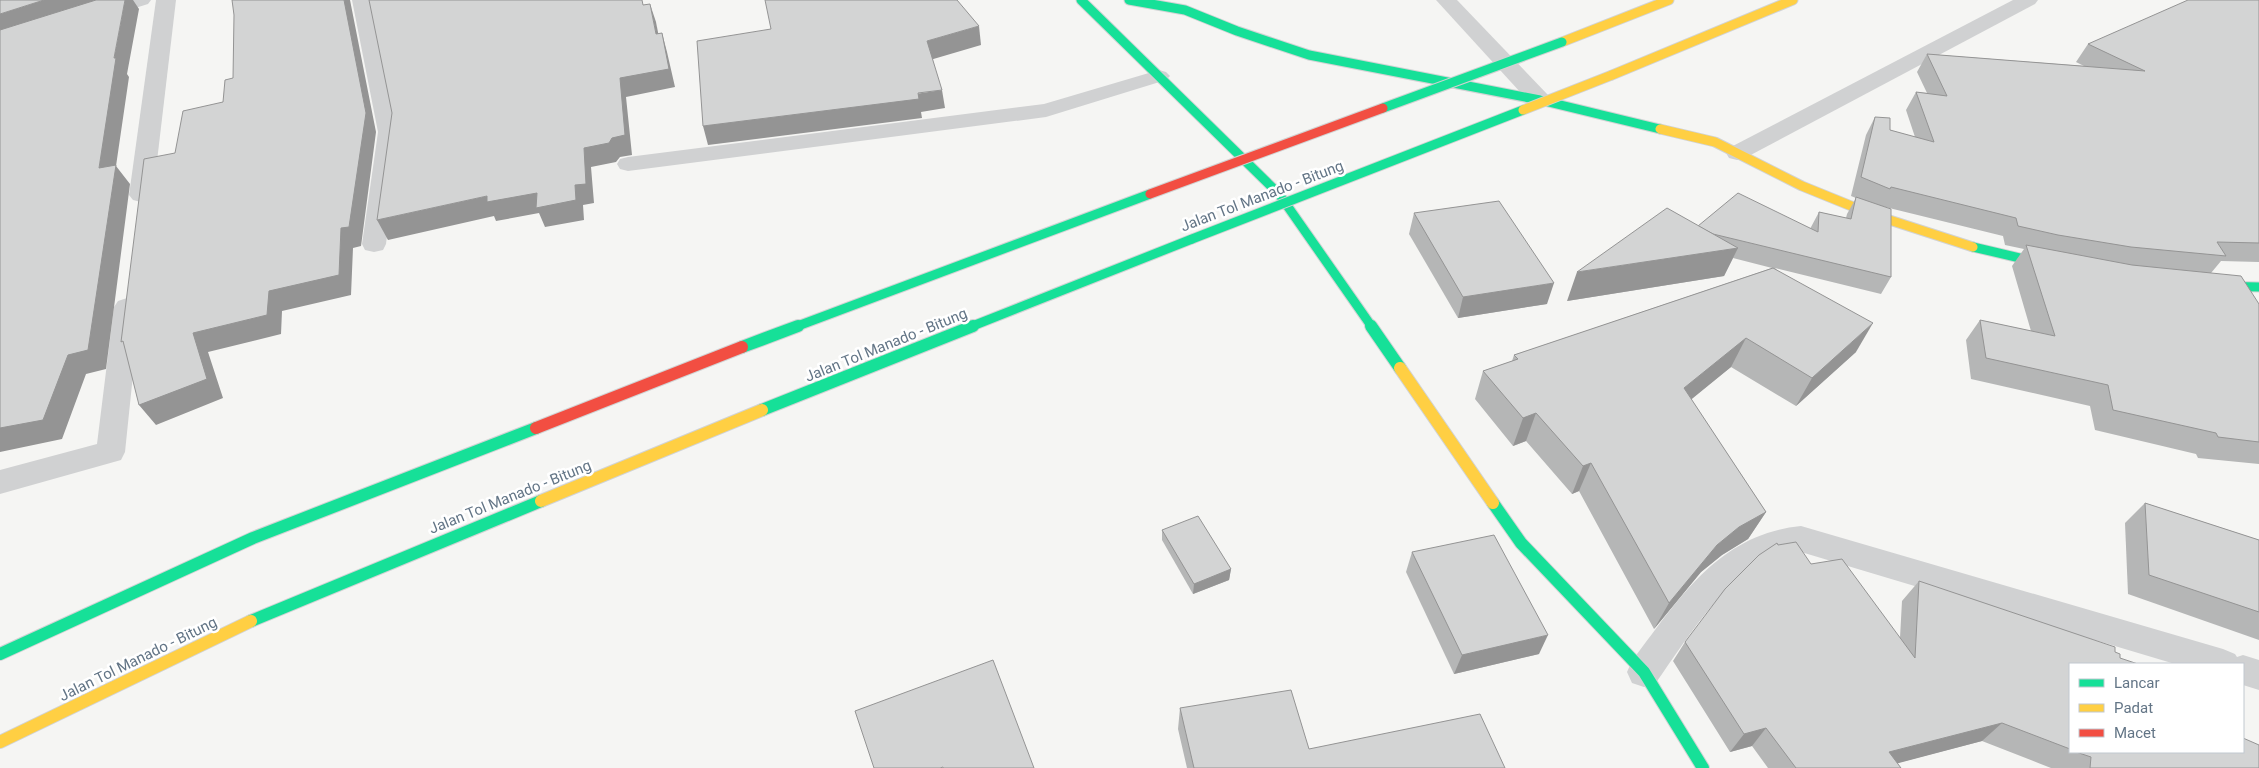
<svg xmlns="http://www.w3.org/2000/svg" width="2259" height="768" font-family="Roboto,sans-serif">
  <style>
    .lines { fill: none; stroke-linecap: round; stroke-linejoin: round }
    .fast-far1-casing { stroke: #d1d3d4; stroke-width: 11 }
    .fast-casing { stroke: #d1d3d4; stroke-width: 14 }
    .slow-far1-casing { stroke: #d1d3d4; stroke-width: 11 }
    .slow-casing { stroke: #d1d3d4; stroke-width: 14 }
    .jam-casing { stroke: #d1d3d4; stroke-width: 14 }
    .street { fill: #d0d1d2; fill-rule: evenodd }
    .fast-far1 { stroke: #16e098; stroke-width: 9 }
    .fast { stroke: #16e098; stroke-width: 12 }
    .slow-far1 { stroke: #ffcf43; stroke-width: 9 }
    .slow { stroke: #ffcf43; stroke-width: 12 }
    .jam { stroke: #f24e42; stroke-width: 12 }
    .fast-bridge-casing { stroke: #d1d2d2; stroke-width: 11; stroke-linecap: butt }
    .slow-bridge-casing { stroke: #d1d2d2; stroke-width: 11; stroke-linecap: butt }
    .jam-bridge-casing { stroke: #d1d2d2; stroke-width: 11; stroke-linecap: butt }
    .fast-bridge { stroke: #16e098; stroke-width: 9 }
    .slow-bridge { stroke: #ffcf43; stroke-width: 9 }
    .jam-bridge { stroke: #f24e42; stroke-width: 9 }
    .wall { fill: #b5b6b6 }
    .shaded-wall { fill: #949494 }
    .building { fill: #d3d4d4; stroke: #949494 }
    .labels { text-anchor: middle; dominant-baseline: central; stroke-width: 5; stroke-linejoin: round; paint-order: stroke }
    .street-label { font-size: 15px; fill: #637586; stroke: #fff }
  </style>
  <rect width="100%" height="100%" fill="#f5f5f3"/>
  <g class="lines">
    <!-- fast-far1 casing -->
    <g class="fast-far1-casing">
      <g id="fast-far1">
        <polyline points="1081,0 1279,194 1372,327"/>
        <polyline points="1129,0 1185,10 1237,31 1309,55 1540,100 1660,129"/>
        <polyline points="1973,247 2054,266"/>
        <polyline points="2211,286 2259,287"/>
        <polyline points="795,327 1150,194"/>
        <polyline points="970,327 1192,239"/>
      </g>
    </g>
    <!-- fast casing -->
    <g class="fast-casing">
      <g id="fast">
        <polyline points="1371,326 1400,368"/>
        <polyline points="742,347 798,326"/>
        <polyline points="762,410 973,326"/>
        <polyline points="1493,503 1521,543 1644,672 1703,768"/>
        <polyline points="251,621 541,501"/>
        <polyline points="0,654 253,538 536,428"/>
      </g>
    </g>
    <!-- slow-far1 casing -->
    <g class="slow-far1-casing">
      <g id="slow-far1">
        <polyline points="1562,42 1669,0"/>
        <polyline points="1612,75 1793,0"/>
        <polyline points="1660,129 1715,142 1802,186 1871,214 1973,247"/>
      </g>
    </g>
    <!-- slow casing -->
    <g class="slow-casing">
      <g id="slow">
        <polyline points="1400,368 1493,503"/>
        <polyline points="541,501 762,410"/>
        <polyline points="0,742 251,621"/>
      </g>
    </g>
    <!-- jam casing -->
    <g class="jam-casing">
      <polyline id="jam" points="536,428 742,347"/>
    </g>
    <!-- street -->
    <g class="street">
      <polygon points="121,0 151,0 148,4 100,19 93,17 90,13 93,9"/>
      <polygon points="156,0 176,0 153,195 149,200 141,202 133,200 129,195"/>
      <polygon points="352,0 372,0 400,132 386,244 383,250 374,252 365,250 362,244 378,132"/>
      <polygon points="1436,0 1457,0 1548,95 1551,100 1548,105 1540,106 1532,105"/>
      <polygon points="2013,0 2038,0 2035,4 1745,158 1737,160 1729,158 1726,153 1729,148"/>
      <polygon points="1159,70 1166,72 1170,76 1166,80 1046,117 628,171 620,169 617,164 620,159 628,157 1044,104"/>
      <polygon points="127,298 136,301 140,307 125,452 121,460 0,494 0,470 97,444 114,307 118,301"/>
      <path d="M1801,526L2223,649L2235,654L2237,657L2243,655L2259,660V690L2243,685V664H2175L1801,552C1795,552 1788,551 1782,553C1731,566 1685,642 1656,683L1644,687L1632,683L1627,672L1632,661C1678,600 1718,534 1801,526Z"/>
    </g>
    <!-- fast-far1 -->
    <use href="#fast-far1" class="fast-far1"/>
    <!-- fast -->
    <use href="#fast" class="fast"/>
    <!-- slow-far1 -->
    <use href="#slow-far1" class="slow-far1"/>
    <!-- slow -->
    <use href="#slow" class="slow"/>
    <!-- jam -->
    <use href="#jam" class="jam"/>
    <!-- fast-bridge casing -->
    <g class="fast-bridge-casing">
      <g id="fast-bridge">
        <polyline points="1383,108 1562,42"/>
        <polyline points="1192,239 1523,110"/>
      </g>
    </g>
    <!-- slow-bridge casing -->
    <g class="slow-bridge-casing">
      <polyline id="slow-bridge" points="1523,110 1612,75"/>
    </g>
    <!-- jam-bridge casing -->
    <g class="jam-bridge-casing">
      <polyline id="jam-bridge" points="1150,194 1383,108"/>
    </g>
    <!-- fast-bridge -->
    <use href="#fast-bridge" class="fast-bridge"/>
    <!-- slow-bridge -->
    <use href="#slow-bridge" class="slow-bridge"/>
    <!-- jam-bridge -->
    <use href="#jam-bridge" class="jam-bridge"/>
  </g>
  <!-- wall -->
  <g class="wall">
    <polygon points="2259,0 2259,262 2221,261 2211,273 2259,304 2259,464 2198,458 2196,454 2095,430 2090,406 1971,379 1966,340 1980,320 2031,331 2012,266 2024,249 2005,245 2003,236 1881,206 1891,277 1881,294 1775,268 1856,352 1796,406 1731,367 1691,399 1766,512 1748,539 1722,555 1701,572 1654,629 1579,491 1572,494 1526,441 1513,446 1475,399 1483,371 1512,361 1514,355 1772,268 1733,258 1724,276 1567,301 1698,226 1810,229 1819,212 1846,218 1847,214 1856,198 1851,196 1866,135 1875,117 1890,130 1915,137 1906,110 1916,92 1927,93 1917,72 1927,54 2084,66 2076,62 2088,44"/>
    <polygon points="1414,213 1547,304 1458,318 1409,234"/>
    <polygon points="2145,503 2259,540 2259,640 2128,594 2125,523"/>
    <polygon points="1162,530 1231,569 1229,580 1193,594 1162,540"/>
    <polygon points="1778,545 1811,564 1900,638 1902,601 1919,581 2070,664 2070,752 2243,752 2259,768 2051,768 1982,741 1897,763 1901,768 1768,768 1752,746 1730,752 1673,661 1685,642"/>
    <polygon points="1412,552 1539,654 1454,674 1406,572"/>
    <polygon points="1180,708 1309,749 1505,768 1187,768 1178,729"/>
  </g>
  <!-- shaded-wall -->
  <g class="shaded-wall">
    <polygon points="44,0 115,0 0,37 0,14"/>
    <polygon points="125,0 133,0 139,9 127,74 129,77 116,166 130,184 106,369 86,374 62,439 0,452 0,428 99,168 114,58"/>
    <polygon points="344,0 350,0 376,132 361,246 353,248 351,295 282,311 281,334 208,352 223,398 156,425 139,405 193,333"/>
    <polygon points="650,4 656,22 662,53 656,34"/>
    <polygon points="979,26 981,45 930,60 927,41"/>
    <polygon points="662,33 667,52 675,87 626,97 632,155 620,157 616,162 591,167 594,203 583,205 584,220 545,227 539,213 496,221 494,216 388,240 377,220 487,196 575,185 584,148 620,78"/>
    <polygon points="942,90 945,108 921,112 922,118 708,145 703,126"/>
    <polygon points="1738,248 1724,276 1567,301 1577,272"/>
    <polygon points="1554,283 1547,304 1458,318 1463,297"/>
    <polygon points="1873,323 1856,352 1796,406 1812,378"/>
    <polygon points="1746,338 1731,367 1671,416 1684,388"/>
    <polygon points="1536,413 1526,441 1513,446 1523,418"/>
    <polygon points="1591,463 1579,491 1572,494 1583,466"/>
    <polygon points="1766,512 1748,539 1722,555 1701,572 1654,629 1669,603 1717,545 1739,527"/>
    <polygon points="1231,569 1229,580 1193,594 1194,584"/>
    <polygon points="1548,635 1539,654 1454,674 1462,655"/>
    <polygon points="2002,723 1982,741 1880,768 1889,752"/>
    <polygon points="1766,728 1752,746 1730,752 1744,734"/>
  </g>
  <!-- building -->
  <g class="building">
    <polygon points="0,0 44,0 0,14"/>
    <polygon points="96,0 125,0 114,58 116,58 99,168 116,165 88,350 68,355 43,420 0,428 0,30"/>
    <polygon points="232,0 344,0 366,113 349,227 341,228 339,275 269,291 267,315 193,333 207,379 139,405 123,341 121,342 144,159 175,153 183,111 223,102 225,80 233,78 234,15"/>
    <polygon points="369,0 642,0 643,5 650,4 656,34 662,33 669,69 620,78 625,135 612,138 609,143 584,148 586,184 575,185 576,200 536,208 537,193 487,202 487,196 377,220 392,113"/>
    <polygon points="765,0 957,0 979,26 927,41 942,90 918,93 919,99 703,126 697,41 771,29"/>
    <polygon points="2188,0 2259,0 2259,243 2217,242 2226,256 2131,247 2058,235 2018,226 2016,218 1891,187 1890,189 1861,177 1875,117 1890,118 1890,130 1934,142 1916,92 1947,96 1927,54 2145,71 2088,44"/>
    <polygon points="1738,193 1818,232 1819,212 1851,219 1856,197 1891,209 1891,277 1713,234 1698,226"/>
    <polygon points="1499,201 1554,283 1463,297 1414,213"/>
    <polygon points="1667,208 1738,248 1577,272"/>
    <polygon points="2026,245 2132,265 2241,276 2259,304 2259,442 2218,437 2216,433 2113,410 2108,385 1986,358 1980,320 2055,336"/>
    <polygon points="1773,268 1873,323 1812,378 1746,338 1684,388 1766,512 1739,527 1717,545 1669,603 1591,463 1583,466 1536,413 1523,418 1483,371 1518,359 1514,355"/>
    <polygon points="2145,503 2259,540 2259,612 2149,575"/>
    <polygon points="1198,516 1231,569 1194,584 1162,530"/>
    <polygon points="1494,535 1548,635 1462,655 1412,552"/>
    <polygon points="1796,542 1811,564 1842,559 1915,658 1919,581 2115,647 2115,652 2120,654 2120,658 2138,664 2070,664 2070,749 2002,723 1889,752 1901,768 1796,768 1766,728 1744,734 1685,642 1725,589 1759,555 1777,543 1778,545"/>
    <polygon points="993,660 1034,768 943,768 943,767 940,768 874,768 855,711"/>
    <polygon points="1291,690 1309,749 1480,714 1505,768 1194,768 1180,708"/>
    <polygon points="2243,738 2259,745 2259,768 2090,768 2091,757 2076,752 2243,752"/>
  </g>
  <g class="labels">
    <!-- street labels -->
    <g class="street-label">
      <text transform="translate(1262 196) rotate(-21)">Jalan Tol Manado - Bitung</text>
      <text transform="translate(886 345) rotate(-22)">Jalan Tol Manado - Bitung</text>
      <text transform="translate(510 497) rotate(-22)">Jalan Tol Manado - Bitung</text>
      <text transform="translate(138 659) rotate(-26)">Jalan Tol Manado - Bitung</text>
    </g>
  </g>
  <!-- legend -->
  <rect x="2069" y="663" width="175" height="90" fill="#ffffff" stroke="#c1c8cf"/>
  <rect x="2079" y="679" width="25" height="8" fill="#16e098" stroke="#c1c8cf"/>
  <text x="2114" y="688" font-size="15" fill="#637586">Lancar</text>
  <rect x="2079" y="704" width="25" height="8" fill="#ffcf43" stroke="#c1c8cf"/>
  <text x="2114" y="713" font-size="15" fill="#637586">Padat</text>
  <rect x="2079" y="729" width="25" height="8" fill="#f24e42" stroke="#c1c8cf"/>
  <text x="2114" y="738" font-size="15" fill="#637586">Macet</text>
</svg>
